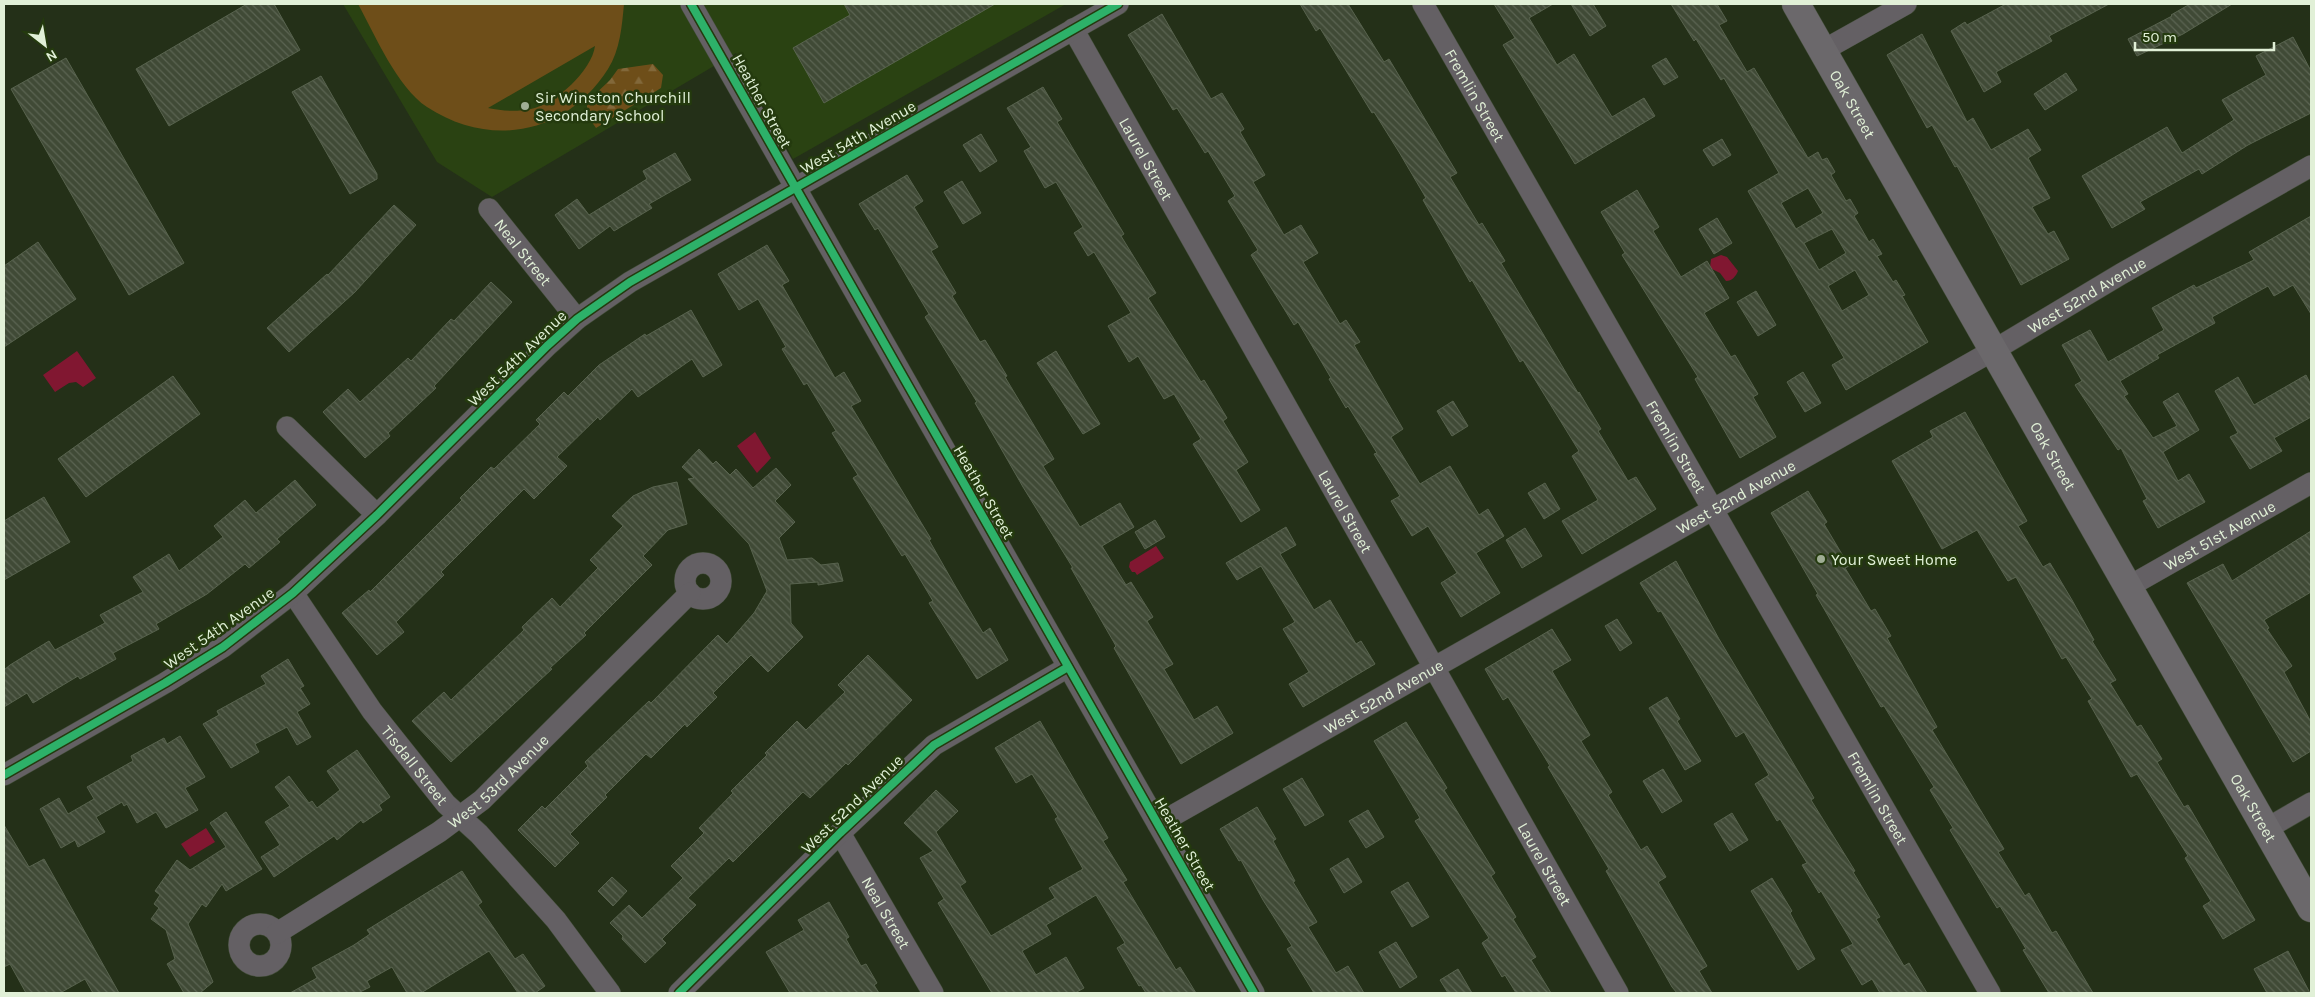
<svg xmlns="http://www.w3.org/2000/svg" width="2315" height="997" font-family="Karla,sans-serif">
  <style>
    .built { fill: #2a4212 }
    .green { fill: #6e4e19; fill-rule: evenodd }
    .forest { fill: url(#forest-firs) }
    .water { fill: #811731 }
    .building { fill: url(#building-back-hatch); stroke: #58634e; fill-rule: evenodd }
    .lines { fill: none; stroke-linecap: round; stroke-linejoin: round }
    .minor-casing { stroke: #424d38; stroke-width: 22 }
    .primary-casing { stroke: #424d38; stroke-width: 29 }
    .minor { stroke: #646064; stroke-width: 21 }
    .primary { stroke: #6b686b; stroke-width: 28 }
    .cycleway-casing { stroke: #243a0e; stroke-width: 11 }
    .cycleway { stroke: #2db169; stroke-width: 8 }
    .poi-dot { fill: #9fad94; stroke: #243a0e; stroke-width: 2 }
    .labels { text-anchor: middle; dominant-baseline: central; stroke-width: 5; stroke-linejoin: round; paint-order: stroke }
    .street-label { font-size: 16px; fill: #e1f0d7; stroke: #243a0e }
    .poi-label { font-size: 16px; fill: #e1f0d7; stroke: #243a0e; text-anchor: start }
  </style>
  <defs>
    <pattern id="forest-firs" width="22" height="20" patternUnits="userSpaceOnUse" patternTransform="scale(1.25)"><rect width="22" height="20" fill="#6e4e19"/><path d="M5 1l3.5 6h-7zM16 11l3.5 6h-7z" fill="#82683a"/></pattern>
    <pattern id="building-back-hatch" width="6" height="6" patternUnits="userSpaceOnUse" patternTransform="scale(1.25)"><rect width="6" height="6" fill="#404a36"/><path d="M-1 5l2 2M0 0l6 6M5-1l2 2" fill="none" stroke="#5b6452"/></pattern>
  </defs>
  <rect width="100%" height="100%" fill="#243018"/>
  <!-- built -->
  <polygon class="built" points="343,4 1066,4 793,159 736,53 492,197 437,162"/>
  <!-- green -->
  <path class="green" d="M358,4H624C622,26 620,50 608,69C567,134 491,149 427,107C397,87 375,35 358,4ZM595,46C592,70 556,104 531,109C517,112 502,111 488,108Z"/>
  <!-- forest -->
  <polygon class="forest" points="653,64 663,75 661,88 596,128 587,115 587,102 610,80 618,69"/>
  <!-- water -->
  <g class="water">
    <path d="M1721,255L1727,257L1738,271C1736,276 1732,281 1726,281L1720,273L1710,268L1711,259Z"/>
    <polygon points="77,351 96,378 83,387 76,382 69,383 55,392 43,375"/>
    <polygon points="755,432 771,458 757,473 737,446"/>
    <polygon points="1156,546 1164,558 1137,575 1135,572 1132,572 1129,567 1130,562"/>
    <polygon points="206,828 215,842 190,857 181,844"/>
  </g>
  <!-- building -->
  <g class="building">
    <polygon points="247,4 274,4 300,50 169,126 136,69"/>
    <polygon points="844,4 995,4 824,103 793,48 850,15"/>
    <polygon points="1300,4 1348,4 1384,62 1389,59 1457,173 1450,177 1479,225 1482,223 1505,261 1501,263 1578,393 1579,392 1601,429 1598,431 1628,481 1636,477 1656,509 1582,554 1562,521 1598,500 1572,456 1579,451 1523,360 1520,362 1472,280 1470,282 1423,200 1426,198 1399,152 1374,112 1372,113 1320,28 1316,31"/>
    <polygon points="1494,4 1553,4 1529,18 1557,65 1574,54 1612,117 1644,98 1655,116 1575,164 1503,45 1515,38"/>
    <polygon points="1571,4 1593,4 1606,26 1590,36"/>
    <path d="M1671,4H1717L1727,21L1719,25L1747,72L1754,68L1808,158L1818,152L1822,160L1827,158L1835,172L1831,175L1846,201L1850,199L1858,213L1854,216L1869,242L1873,239L1882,254L1877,256L1893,282L1896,280L1905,295L1902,296L1928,342L1846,390L1832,365L1844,358L1748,191L1779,173L1724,78L1721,80L1696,39L1694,41ZM1808,188L1823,213L1796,229L1781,203ZM1832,229L1846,253L1819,270L1804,243ZM1855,270L1869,295L1842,311L1828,286Z"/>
    <polygon points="2006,4 2109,4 2049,36 2052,41 1996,72 2001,82 1984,92 1951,31 1965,22 1967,25"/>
    <polygon points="2190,4 2232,4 2183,34 2137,56 2128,39 2172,16 2171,15"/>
    <polygon points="1162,14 1211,99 1222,93 1244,129 1240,132 1265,175 1253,182 1284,235 1301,225 1318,253 1303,262 1340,324 1346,320 1360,342 1354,345 1403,429 1391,437 1420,484 1450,466 1479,515 1488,509 1504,536 1476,553 1500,593 1461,617 1441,583 1457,573 1428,526 1412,536 1391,501 1400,496 1374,454 1377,453 1348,406 1346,408 1329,379 1331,378 1298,322 1294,325 1251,255 1258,250 1228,201 1235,196 1208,151 1205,153 1177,108 1173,110 1128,35"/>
    <polygon points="1922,34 1967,122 1973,118 1991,150 2028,129 2041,150 2028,158 2050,198 2032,207 2048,234 2054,231 2069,259 2021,285 1957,166 1955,167 1932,125 1927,128 1887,55"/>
    <polygon points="2293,37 2311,71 2311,113 2248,145 2202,174 2199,169 2140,202 2145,209 2112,228 2082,176 2167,127 2182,153 2234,120 2222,100 2266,75 2256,56"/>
    <polygon points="66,58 184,263 129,295 11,89"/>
    <polygon points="1666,58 1678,77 1664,85 1652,66"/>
    <polygon points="2066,73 2077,90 2045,110 2034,94"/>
    <polygon points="321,76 377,174 377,179 350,194 292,92"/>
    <polygon points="1043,87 1062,119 1057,122 1124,234 1121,236 1156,293 1148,298 1201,382 1204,380 1227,418 1223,421 1248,462 1236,470 1260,510 1241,522 1193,444 1201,439 1174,394 1164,399 1138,356 1129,362 1108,326 1131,313 1094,252 1088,256 1074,233 1083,227 1056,182 1045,188 1024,151 1031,147 1007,108"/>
    <polygon points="981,134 997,161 980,172 963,145"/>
    <polygon points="1722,139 1731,155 1713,166 1703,150"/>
    <polygon points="675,153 691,180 649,204 652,208 614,231 610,226 579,249 555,215 577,199 589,215 647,179 643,171"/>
    <polygon points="907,175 923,201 914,207 938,247 931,251 956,293 952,296 980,342 985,340 1007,376 1005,377 1054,459 1043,466 1080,527 1120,503 1134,527 1102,546 1126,585 1131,582 1153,617 1147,621 1173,664 1164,669 1194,720 1217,706 1233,733 1181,764 1114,648 1116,646 1071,568 1073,568 1023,487 975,403 977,402 925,317 929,314 878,228 875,230 859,204"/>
    <polygon points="962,181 981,213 963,224 944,192"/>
    <polygon points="1637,190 1659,227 1653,231 1681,277 1707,261 1729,298 1704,313 1731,357 1735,355 1758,394 1753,397 1776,437 1740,458 1695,379 1698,377 1622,255 1625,253 1601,212"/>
    <polygon points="394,205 416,225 355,292 289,352 267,328 327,274 328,275"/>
    <polygon points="2311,216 2311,314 2293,285 2274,296 2268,286 2212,317 2215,323 2157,355 2159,358 2120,381 2128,394 2124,396 2153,438 2177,426 2163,402 2178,393 2199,430 2163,452 2178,481 2189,474 2205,502 2158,528 2143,501 2147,499 2121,448 2118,450 2075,385 2082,381 2062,345 2090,330 2108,362 2164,330 2152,308 2194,285 2196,288 2254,260 2249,252"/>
    <polygon points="1717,218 1732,243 1714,254 1699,229"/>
    <polygon points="38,242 76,299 4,347 4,266"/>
    <polygon points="767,245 789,281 782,285 835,378 844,372 861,401 851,406 931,539 929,540 954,584 983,633 990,628 1008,660 977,679 929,603 933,601 905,554 902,556 853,478 858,475 832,433 836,431 807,383 804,385 782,349 786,347 758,299 739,310 718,274"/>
    <polygon points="491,282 512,302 434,386 436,388 388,433 390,436 365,458 323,412 348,389 360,402 408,358 411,361 451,319 454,321"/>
    <polygon points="1756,291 1776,325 1758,336 1737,302"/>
    <polygon points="691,310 722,365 703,377 692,359 638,397 632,389 600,420 598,417 557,457 567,466 534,499 524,489 441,572 444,575 396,622 404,632 377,655 342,613 369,590 370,592 462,500 460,498 491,467 494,469 540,424 536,420 564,392 568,396 599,365 645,334 646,336"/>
    <polygon points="1056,351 1100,424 1083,434 1037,363"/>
    <polygon points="1803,372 1821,403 1805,412 1787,382"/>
    <polygon points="2306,375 2311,385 2311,417 2274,438 2282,451 2250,469 2230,437 2238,433 2215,391 2238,377 2254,405"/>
    <polygon points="173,376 200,414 86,497 58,459"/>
    <polygon points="1453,401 1468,426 1452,436 1437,411"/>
    <polygon points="1965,412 2027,521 2018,526 2043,567 2050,563 2072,600 2094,640 2092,641 2116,680 2110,683 2137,727 2141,725 2162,759 2157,762 2184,807 2188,805 2255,920 2223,939 2203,906 2211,901 2185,858 2188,856 2137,774 2131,777 2088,701 2092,699 2066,657 2062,659 2016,577 2008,581 1977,530 1942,549 1892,461 1933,437 1930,431"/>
    <polygon points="699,449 713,464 716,461 730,475 736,469 753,488 776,468 791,485 775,501 795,522 779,538 787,560 812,558 821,565 838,563 843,581 818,585 818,582 790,584 791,623 803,637 768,672 751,655 713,693 717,697 687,727 685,724 651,758 646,754 605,795 607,797 570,834 579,843 555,867 518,830 542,806 545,809 588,766 585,762 649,701 651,703 718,635 727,644 754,613 767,591 749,544 688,479 694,478 682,467"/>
    <polygon points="295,480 316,505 277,539 280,542 249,568 245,564 207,594 156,624 159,629 113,653 116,659 80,679 78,676 33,703 27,693 4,707 4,670 10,665 49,641 55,650 105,623 100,615 143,592 133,577 169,554 179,571 223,537 214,526 245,500 256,513"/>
    <polygon points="677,482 687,524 668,530 643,556 652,565 584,633 586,635 550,668 552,669 451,762 412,721 444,692 451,700 524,630 522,627 552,598 560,607 598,568 590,560 623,526 612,516 633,496 653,487"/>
    <polygon points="1545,483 1560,509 1544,519 1528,493"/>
    <polygon points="1808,491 1827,522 1824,524 1849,566 1845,568 1871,611 1875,609 1891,636 1887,638 1937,727 1932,730 2004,849 1998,852 2025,896 2029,893 2052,933 2056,931 2093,993 2049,993 2023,950 2026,949 2000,906 1997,908 1950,830 1953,828 1930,790 1934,787 1884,706 1881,707 1816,595 1818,594 1771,513"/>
    <polygon points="44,497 70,542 4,580 4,521"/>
    <polygon points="1155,520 1165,537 1145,549 1135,532"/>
    <polygon points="1286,527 1296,545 1280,554 1314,610 1330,600 1356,644 1361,641 1375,664 1303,707 1289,684 1309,672 1283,629 1295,622 1261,566 1237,580 1226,563"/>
    <polygon points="1525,528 1542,556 1522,568 1506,540"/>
    <polygon points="2311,531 2311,592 2264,620 2269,628 2267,629 2292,666 2284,672 2311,722 2311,751 2293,762 2187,583 2223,564 2232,581"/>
    <polygon points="1676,561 1719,639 1814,798 1811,800 1855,871 1853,872 1880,917 1876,919 1904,966 1909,963 1927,993 1880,993 1872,979 1862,985 1841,950 1853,944 1821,891 1819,893 1802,865 1807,863 1780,819 1777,821 1755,784 1769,775 1744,732 1736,737 1661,611 1658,612 1640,583"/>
    <polygon points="1617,619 1632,643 1620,651 1605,626"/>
    <polygon points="1552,629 1571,660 1552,671 1590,735 1581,741 1612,792 1608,795 1641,850 1647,846 1666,877 1658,882 1707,966 1699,971 1712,993 1677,993 1672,987 1606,871 1609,869 1548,767 1550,766 1508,697 1503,700 1485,669"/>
    <polygon points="868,655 912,700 848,765 846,763 810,798 803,792 733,862 729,858 688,898 696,905 662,939 666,943 645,963 622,939 623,936 610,923 629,905 642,918 683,878 671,866 704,833 699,828 733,793 731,791 767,755 765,753 797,721 806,730 845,692 838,685"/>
    <polygon points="288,659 304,686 300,688 310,704 297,712 311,737 297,745 287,727 255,744 259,752 231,768 203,724 219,715 217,711 266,684 261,676"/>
    <polygon points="1667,697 1680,719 1677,721 1701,761 1685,770 1649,708"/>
    <polygon points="1040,721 1108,838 1103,841 1127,880 1123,882 1176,970 1180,967 1196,993 1146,993 1141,985 1139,986 1117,948 1125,943 1096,895 1046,925 1051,934 1022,951 1036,975 1066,957 1084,988 1075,993 992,993 938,903 944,899 920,858 933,851 904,823 936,790 958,811 936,832 966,882 960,886 991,936 1055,898 1049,888 1083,869 1055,819 1058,817 1032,774 1016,783 995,748"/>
    <polygon points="1406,722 1447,788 1444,790 1495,873 1491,876 1516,917 1513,919 1536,957 1531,960 1551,993 1516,993 1505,975 1502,977 1482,943 1489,938 1415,821 1420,818 1374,741"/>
    <polygon points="180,736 205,777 185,788 198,810 166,828 156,812 137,823 127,804 124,806 122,802 96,817 105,832 78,847 75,840 61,848 40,809 59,798 68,814 94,799 87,787 133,761 131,756 164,738 167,744"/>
    <polygon points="357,750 390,797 379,805 382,810 363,823 361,820 337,840 334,836 274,877 261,857 280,845 265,822 290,806 275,787 289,776 309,803 312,801 317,808 340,790 327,771"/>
    <polygon points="1663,769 1682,801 1662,813 1643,781"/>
    <polygon points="1302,778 1324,815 1305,826 1283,789"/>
    <polygon points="1257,807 1276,839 1273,841 1295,881 1293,882 1317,922 1308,927 1336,973 1348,966 1364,993 1314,993 1287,949 1292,946 1263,900 1241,860 1239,861 1220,829"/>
    <polygon points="1368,810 1384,837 1366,848 1349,821"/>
    <polygon points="226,812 262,869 226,891 222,884 206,907 202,904 188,924 213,982 200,993 184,993 167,964 175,959 166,930 151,919 159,908 154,904 160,895 155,891 177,860 190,870 226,847 210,823"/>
    <polygon points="1732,813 1748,840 1730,851 1714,824"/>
    <polygon points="4,825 29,867 44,859 119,993 93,993 85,979 60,993 26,993 10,964 4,967"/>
    <polygon points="1348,858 1362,882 1344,893 1330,869"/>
    <polygon points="462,871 482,902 478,905 515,959 523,954 545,986 535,993 518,993 489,951 421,993 407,993 392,967 367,981 370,987 358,993 290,993 317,978 312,968 354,945 370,934 367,930"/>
    <polygon points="612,877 627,891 613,906 598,891"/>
    <polygon points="1772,878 1792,911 1790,913 1815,959 1798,970 1751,891"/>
    <polygon points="1408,882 1429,917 1412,927 1391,892"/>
    <polygon points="829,902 849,937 846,939 861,966 866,964 877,983 874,985 879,993 790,993 766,952 804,930 798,920"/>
    <polygon points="1396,942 1417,977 1400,988 1379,952"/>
    <polygon points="2288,951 2310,993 2267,993 2254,969"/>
    <polygon points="1458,969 1472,993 1448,993 1440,980"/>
  </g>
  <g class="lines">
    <!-- minor casing -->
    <g class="minor-casing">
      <g id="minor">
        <polyline points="691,4 1254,993"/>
        <path id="s1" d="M1423,4L1990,993"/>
        <path id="s2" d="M1073,29L1618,993"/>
        <polyline points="1822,51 1906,4"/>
        <path id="s3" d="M489,209L577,319"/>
        <polyline points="287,427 377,515"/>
        <circle cx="703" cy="581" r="18"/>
        <path id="s4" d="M2128,587L2311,483"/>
        <path id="s5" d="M293,593L372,711L446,804L479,834L556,920L610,993"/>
        <polyline points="4,775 165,683 223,647 293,593 377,515 547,346 577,319 630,282 1118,4"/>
        <path id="s6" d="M1158,824L1994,350L2121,274L2311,166"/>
        <polyline points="2266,829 2311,803"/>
        <path id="s7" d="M840,833L933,993"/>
        <circle cx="260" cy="945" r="21"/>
        <path id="s8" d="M277,933L439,832L482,800L690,593"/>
        <polyline points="679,993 840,833 934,745 1068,667"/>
      </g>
    </g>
    <!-- primary casing -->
    <g class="primary-casing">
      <g id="primary">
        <path id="s9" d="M1796,4L2311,908"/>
      </g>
    </g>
    <!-- minor -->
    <use href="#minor" class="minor"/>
    <!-- primary -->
    <use href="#primary" class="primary"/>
    <!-- cycleway casing -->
    <g class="cycleway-casing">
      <g id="cycleway">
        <polyline points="691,4 1254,993"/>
        <polyline points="4,775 165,683 223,647 293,593 377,515 547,346 577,319 630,282 1118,4"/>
        <polyline points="679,993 840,833 934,745 1068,667"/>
      </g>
    </g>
    <!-- cycleway -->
    <use href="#cycleway" class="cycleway"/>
  </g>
  <!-- markers -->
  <g class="poi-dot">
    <circle cx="525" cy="106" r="5"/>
    <circle cx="1821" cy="559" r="5"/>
  </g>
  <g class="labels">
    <!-- street labels -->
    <g class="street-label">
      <text stroke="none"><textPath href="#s1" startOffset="105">Fremlin Street</textPath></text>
      <text transform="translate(762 101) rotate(61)">Heather Street</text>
      <text stroke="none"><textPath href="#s9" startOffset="115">Oak Street</textPath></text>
      <text transform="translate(858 137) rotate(-30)">West 54th Avenue</text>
      <text stroke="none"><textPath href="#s2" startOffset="149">Laurel Street</textPath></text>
      <text stroke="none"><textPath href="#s3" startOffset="55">Neal Street</textPath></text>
      <text stroke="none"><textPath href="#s6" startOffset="1069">West 52nd Avenue</textPath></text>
      <text transform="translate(517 358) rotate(-44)">West 54th Avenue</text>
      <text stroke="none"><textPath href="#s1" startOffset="510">Fremlin Street</textPath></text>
      <text stroke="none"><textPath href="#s9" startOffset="520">Oak Street</textPath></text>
      <text transform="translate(984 492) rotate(60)">Heather Street</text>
      <text stroke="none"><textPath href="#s6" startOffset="664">West 52nd Avenue</textPath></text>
      <text stroke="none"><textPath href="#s2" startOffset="554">Laurel Street</textPath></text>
      <text stroke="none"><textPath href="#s4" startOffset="105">West 51st Avenue</textPath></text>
      <text transform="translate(219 628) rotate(-35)">West 54th Avenue</text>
      <text stroke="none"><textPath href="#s6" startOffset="259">West 52nd Avenue</textPath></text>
      <text stroke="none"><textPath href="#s5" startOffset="211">Tisdall Street</textPath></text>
      <text stroke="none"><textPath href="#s8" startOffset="269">West 53rd Avenue</textPath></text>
      <text stroke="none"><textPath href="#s1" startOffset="915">Fremlin Street</textPath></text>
      <text transform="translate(852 804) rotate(-44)">West 52nd Avenue</text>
      <text stroke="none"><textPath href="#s9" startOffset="925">Oak Street</textPath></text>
      <text transform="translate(1185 844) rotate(60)">Heather Street</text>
      <text stroke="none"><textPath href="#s2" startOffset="959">Laurel Street</textPath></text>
      <text stroke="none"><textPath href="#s7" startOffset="92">Neal Street</textPath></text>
    </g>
    <!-- poi labels -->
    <g class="poi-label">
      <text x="535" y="97">Sir Winston Churchill<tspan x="535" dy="18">Secondary School</tspan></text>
      <text x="1831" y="559">Your Sweet Home</text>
    </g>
  </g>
  <!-- border -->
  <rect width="2315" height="997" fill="none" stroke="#e1f0d7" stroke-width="10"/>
  <!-- north arrow -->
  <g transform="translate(45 45) rotate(149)" stroke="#243a0e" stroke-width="4" paint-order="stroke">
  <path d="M0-4L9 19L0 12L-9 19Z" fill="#e1f0d7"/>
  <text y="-8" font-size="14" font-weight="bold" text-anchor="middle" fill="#e1f0d7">N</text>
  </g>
  <!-- scale -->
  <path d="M2135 42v8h139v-8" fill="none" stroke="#e1f0d7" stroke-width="2.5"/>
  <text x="2142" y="42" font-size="15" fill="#e1f0d7" stroke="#243a0e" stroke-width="4" paint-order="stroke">50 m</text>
</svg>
